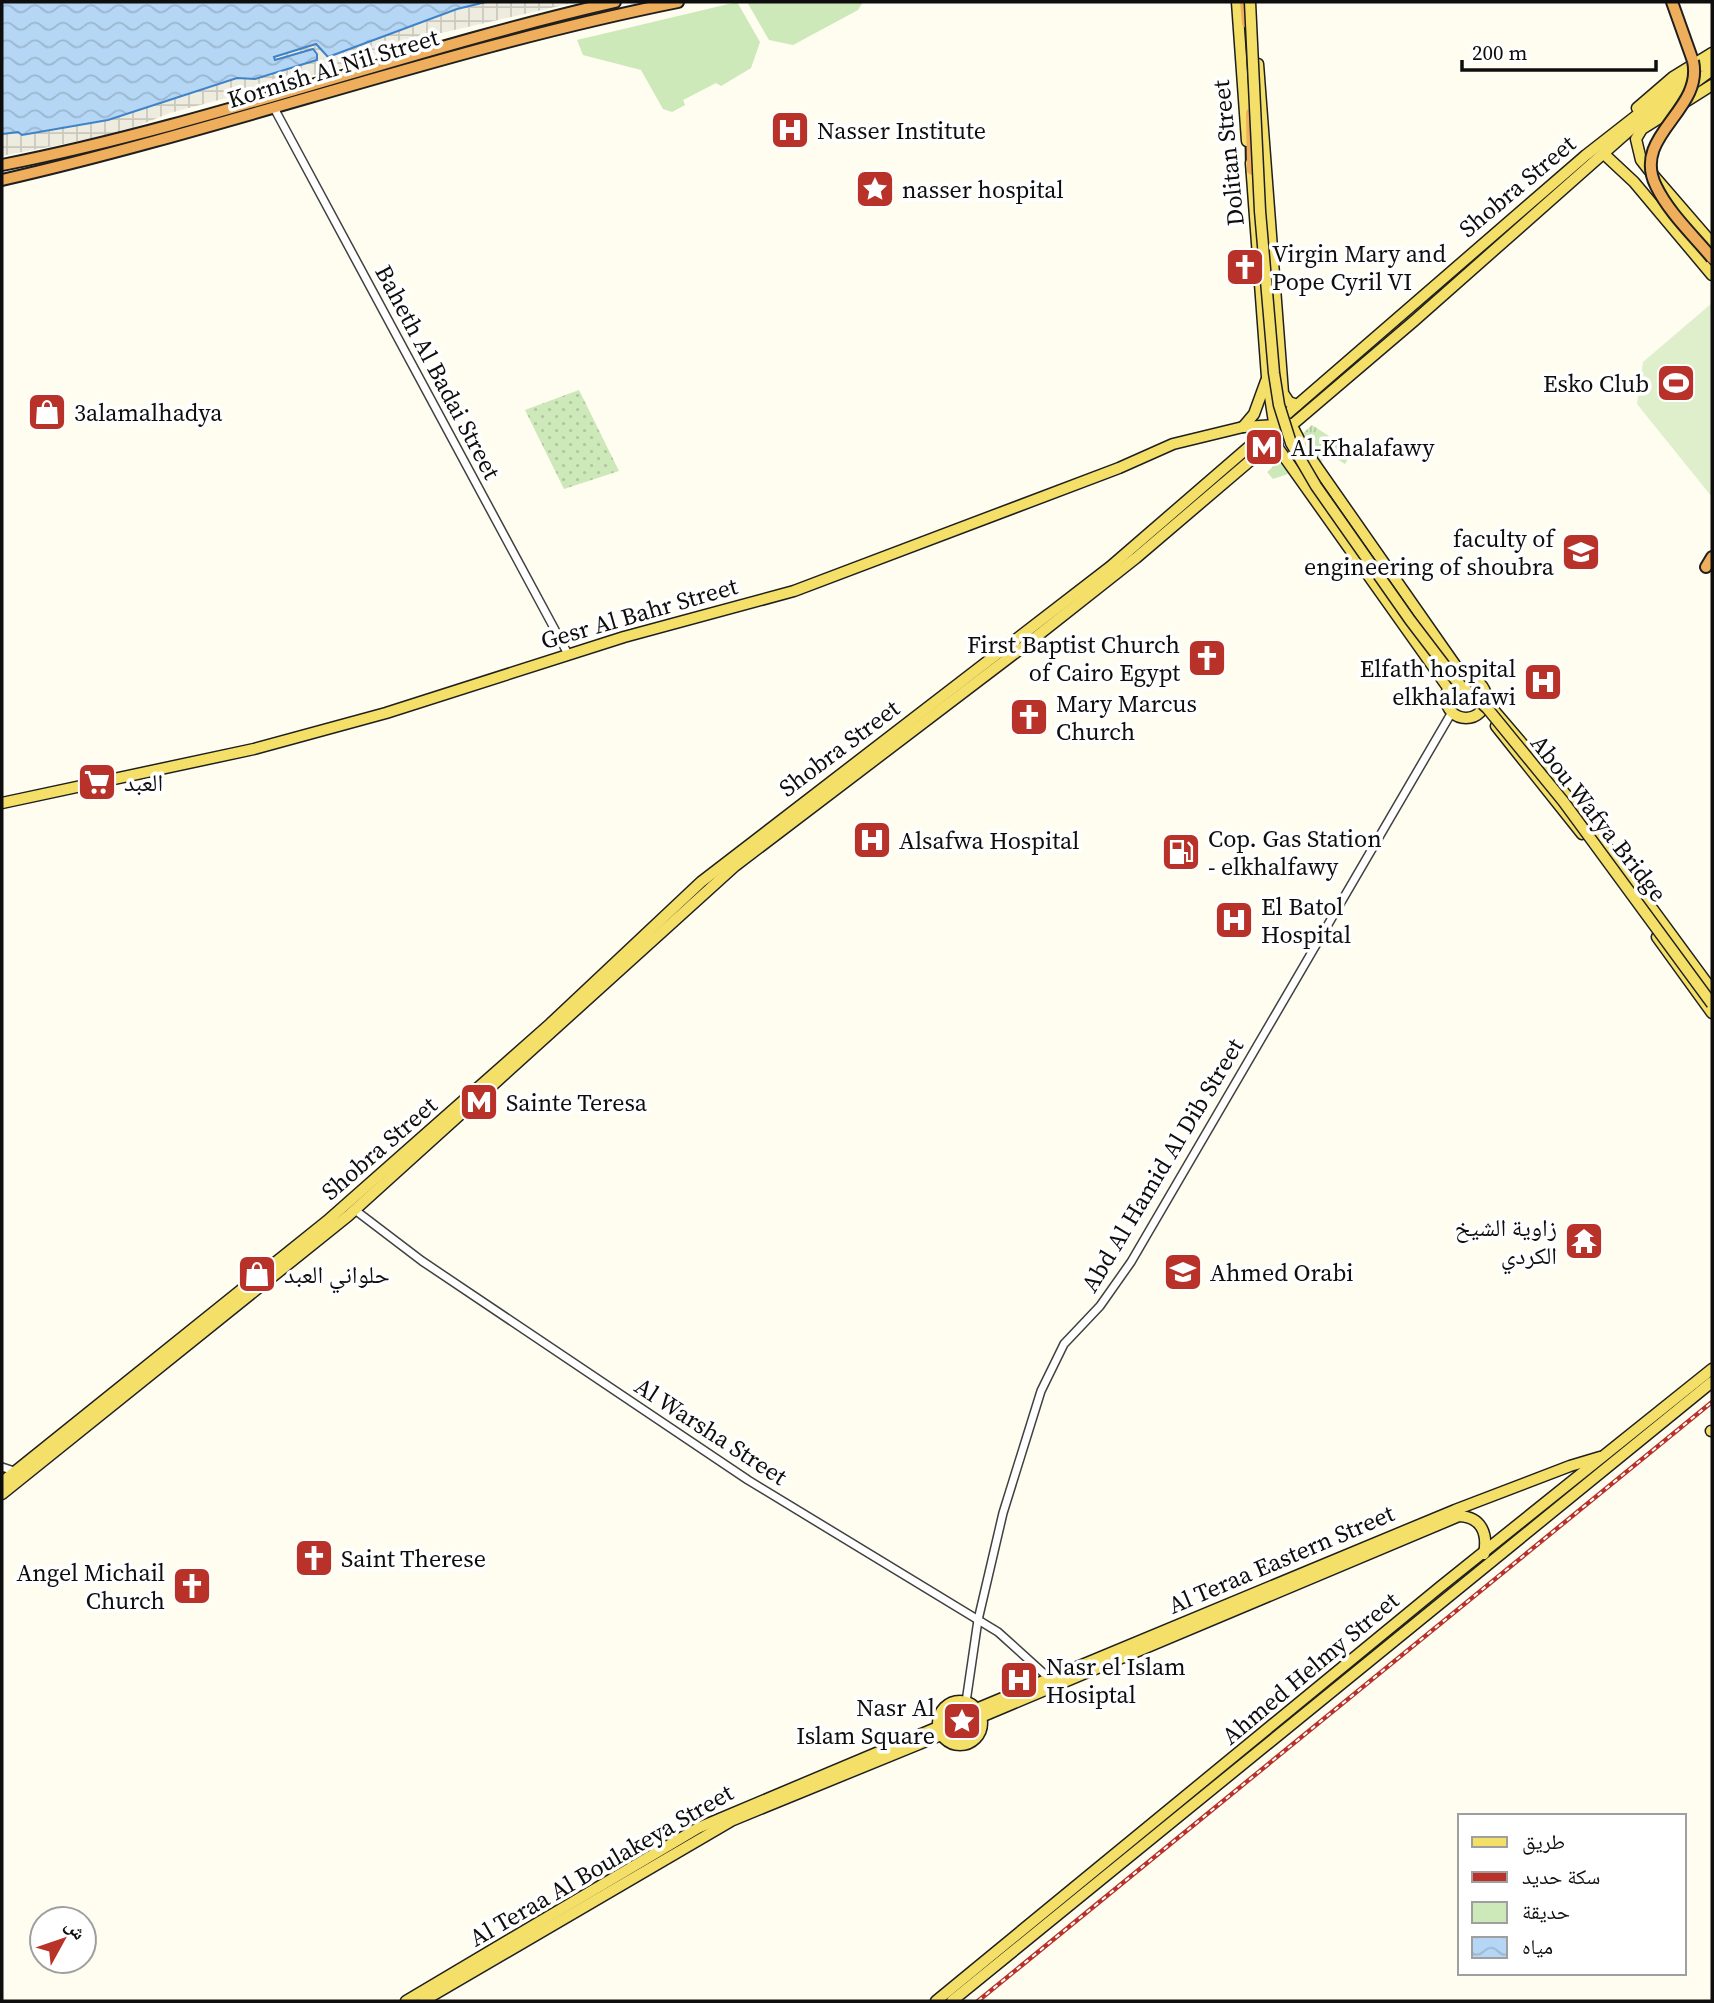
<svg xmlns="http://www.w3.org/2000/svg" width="1714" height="2003" font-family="'Source Serif 4','Noto Naskh Arabic',serif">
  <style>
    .grass { fill: url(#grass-tufts) }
    .park { fill: #cde8b9 }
    .garden { fill: url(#garden-dots) }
    .pitch { fill: #dfefcb }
    .plaza { fill: url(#plaza-grid) }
    .water { fill: url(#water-waves); stroke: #3e83c9; stroke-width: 2 }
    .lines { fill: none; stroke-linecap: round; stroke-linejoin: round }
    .minor-casing { stroke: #414141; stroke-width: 10 }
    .major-casing { stroke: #1f1f1f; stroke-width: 13 }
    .highway-casing { stroke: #1f1f1f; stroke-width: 14 }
    .minor { stroke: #fff; stroke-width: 7 }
    .major { stroke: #f4e069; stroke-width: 10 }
    .highway { stroke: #efae5c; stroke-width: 10 }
    .rail-casing { stroke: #b9322a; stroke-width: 4.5 }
    .rail { stroke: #fff; stroke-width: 2; stroke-dasharray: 5; stroke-linecap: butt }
    .major-bridge-casing { stroke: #1f1f1f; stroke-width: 13; stroke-linecap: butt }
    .highway-bridge-casing { stroke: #1f1f1f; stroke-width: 14; stroke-linecap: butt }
    .major-bridge { stroke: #f4e069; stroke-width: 10 }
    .highway-bridge { stroke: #efae5c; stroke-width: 10 }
    .labels { text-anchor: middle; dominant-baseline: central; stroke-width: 7; stroke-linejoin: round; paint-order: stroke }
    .street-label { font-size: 24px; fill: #0e0e0e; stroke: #fff }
    .poi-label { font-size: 24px; fill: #0e0e0e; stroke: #fff; text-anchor: start }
  </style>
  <defs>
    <pattern id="grass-tufts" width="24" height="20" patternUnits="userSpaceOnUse" patternTransform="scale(1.75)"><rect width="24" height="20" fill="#cde8b9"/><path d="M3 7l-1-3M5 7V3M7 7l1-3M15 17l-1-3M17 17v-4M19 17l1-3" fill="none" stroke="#afc69e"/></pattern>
    <pattern id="garden-dots" width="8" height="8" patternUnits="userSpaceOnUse" patternTransform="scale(1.75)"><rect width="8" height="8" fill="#cde8b9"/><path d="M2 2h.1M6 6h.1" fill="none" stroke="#afc69e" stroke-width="1.8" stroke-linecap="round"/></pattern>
    <pattern id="plaza-grid" width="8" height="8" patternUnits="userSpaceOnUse" patternTransform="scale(1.75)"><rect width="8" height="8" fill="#eeecde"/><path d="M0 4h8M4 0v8" fill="none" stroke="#cbc9bd"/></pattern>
    <pattern id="water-waves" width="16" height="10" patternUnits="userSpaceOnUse" patternTransform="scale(1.75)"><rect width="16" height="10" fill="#b5d6f4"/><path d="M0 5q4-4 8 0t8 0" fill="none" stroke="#9ab6d0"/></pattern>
  </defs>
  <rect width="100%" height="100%" fill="#fefdef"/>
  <!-- grass -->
  <g class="grass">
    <polygon points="1312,425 1352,451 1345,464 1328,453 1321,462 1303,433"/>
    <polygon points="1286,455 1297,471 1273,479 1267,472"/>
  </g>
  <!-- park -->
  <g class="park">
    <polygon points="737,2 760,42 751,68 721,86 716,83 683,100 685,105 672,112 663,109 641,70 583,55 577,40"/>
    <polygon points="747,2 863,2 858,10 793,45 769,40"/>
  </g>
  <!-- garden -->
  <polygon class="garden" points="579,390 619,471 564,489 525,410"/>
  <!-- pitch -->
  <polygon class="pitch" points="1712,303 1712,497 1637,404 1643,362"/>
  <!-- plaza -->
  <polygon class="plaza" points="486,2 577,2 424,37 333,70 170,113 120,133 2,156 2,134 167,100 238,78 255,79 317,60 313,49 275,60 274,57 316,44 328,56 457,9"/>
  <!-- water -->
  <polygon class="water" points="2,2 486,2 457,9 328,57 316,44 274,57 275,60 313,49 317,54 317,60 255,79 237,78 108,120 22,135 18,132 2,134"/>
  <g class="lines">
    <!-- minor casing -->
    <g class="minor-casing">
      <g id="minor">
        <polyline points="274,108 568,654"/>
        <polyline points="355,1210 422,1261 748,1480 998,1632 1050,1679"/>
        <polyline points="2,1467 14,1471"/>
        <polyline points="966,1702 978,1620 1003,1513 1041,1391 1064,1344 1100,1306 1131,1262 1452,712"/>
      </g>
    </g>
    <!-- major casing -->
    <g class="major-casing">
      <g id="major">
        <polyline points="1237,2 1247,141"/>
        <polyline points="1258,64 1283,393 1289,402 1297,405"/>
        <polyline points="1712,85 1642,129 1636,139 1641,160 1648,169 1712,243"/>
        <polyline points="1637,108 1673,77 1712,53"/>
        <polyline points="1604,154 1634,182 1712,275"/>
        <polyline points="1251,163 1267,377 1278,448 1449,689"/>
        <polyline points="1291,424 1303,447 1465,679"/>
        <polyline points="1243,427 1254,414 1266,381"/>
        <circle cx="1466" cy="698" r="20"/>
        <polyline points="1485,700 1585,817 1712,990"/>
        <polyline points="1496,726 1582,834"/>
        <polyline points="2,803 254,749 386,713 624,637 794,591 1119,468 1173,444 1243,427 1275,425"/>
        <polyline points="1657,937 1712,1013"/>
        <polyline points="1711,1431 1712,1431"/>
        <polyline points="2,1482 327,1221 550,1024 701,882 1110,567 1586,155 1696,69 1712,60"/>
        <polyline points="2,1494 348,1216 735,866 1027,644 1136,558 1414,321 1630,130 1712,70"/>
        <circle cx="960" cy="1723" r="22"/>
        <polyline points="976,1709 1455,1510 1570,1466 1600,1457"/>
        <path d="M981,1717L1459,1516C1482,1517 1488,1534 1484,1554"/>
        <polyline points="406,2001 698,1828 938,1727"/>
        <polyline points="423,2001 733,1820 941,1735"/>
        <polyline points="936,2001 1440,1587 1712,1369"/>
        <polyline points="952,2001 1712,1382"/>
      </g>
    </g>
    <!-- highway casing -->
    <g class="highway-casing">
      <g id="highway">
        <polyline points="1245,2 1247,23"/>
        <polyline points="1672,2 1693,61"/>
        <polyline points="1251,113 1252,170"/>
        <path d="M2,165C210,124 409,49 615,2"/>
        <path d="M2,180C229,128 449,48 678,2"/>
        <polyline points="1706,567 1712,557"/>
      </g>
    </g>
    <!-- minor -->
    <use href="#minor" class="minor"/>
    <!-- major -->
    <use href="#major" class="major"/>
    <!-- highway -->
    <use href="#highway" class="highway"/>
    <!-- rail casing -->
    <g class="rail-casing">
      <polyline id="rail" points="978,2001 1712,1402"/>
    </g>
    <!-- rail -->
    <use href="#rail" class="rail"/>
    <!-- major-bridge casing -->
    <g class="major-bridge-casing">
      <polyline id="major-bridge" points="1250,2 1260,211 1274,373 1279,405 1291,443 1316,486 1410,620 1458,683 1487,708 1563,801 1712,1004"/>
    </g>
    <!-- highway-bridge casing -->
    <g class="highway-bridge-casing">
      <path id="highway-bridge" d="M1693,61C1704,111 1631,135 1656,186C1669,213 1694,236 1712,258"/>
    </g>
    <!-- major-bridge -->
    <use href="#major-bridge" class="major-bridge"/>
    <!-- highway-bridge -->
    <use href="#highway-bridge" class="highway-bridge"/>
  </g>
  <!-- icons -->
  <defs>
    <g id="hospital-square" transform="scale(2.0125)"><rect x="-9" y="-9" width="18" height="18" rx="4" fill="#b9322a" stroke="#fff"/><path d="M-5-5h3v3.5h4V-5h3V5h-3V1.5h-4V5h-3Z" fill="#fff"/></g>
    <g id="sight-square" transform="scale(2.0125)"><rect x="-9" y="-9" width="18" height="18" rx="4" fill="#b9322a" stroke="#fff"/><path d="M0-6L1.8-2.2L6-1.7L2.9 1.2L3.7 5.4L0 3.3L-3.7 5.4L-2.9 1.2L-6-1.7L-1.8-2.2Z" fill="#fff"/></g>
    <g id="church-square" transform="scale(2.0125)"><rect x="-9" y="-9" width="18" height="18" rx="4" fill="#b9322a" stroke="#fff"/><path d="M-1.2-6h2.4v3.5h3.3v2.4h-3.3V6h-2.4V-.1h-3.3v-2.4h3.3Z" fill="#fff"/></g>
    <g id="stadium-square" transform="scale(2.0125)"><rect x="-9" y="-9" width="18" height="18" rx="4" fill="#b9322a" stroke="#fff"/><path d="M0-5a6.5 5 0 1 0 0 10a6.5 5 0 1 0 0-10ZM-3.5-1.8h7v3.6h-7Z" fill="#fff"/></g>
    <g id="shop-square" transform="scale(2.0125)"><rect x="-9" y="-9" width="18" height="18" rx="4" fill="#b9322a" stroke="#fff"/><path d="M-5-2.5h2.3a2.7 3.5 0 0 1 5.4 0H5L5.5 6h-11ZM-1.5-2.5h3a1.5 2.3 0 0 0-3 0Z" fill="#fff"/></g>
    <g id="metro-square" transform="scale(2.0125)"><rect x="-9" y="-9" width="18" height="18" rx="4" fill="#b9322a" stroke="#fff"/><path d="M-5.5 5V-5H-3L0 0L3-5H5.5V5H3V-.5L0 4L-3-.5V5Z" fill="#fff"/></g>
    <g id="university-square" transform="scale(2.0125)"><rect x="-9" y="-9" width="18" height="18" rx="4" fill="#b9322a" stroke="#fff"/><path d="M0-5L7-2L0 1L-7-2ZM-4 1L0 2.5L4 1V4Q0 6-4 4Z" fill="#fff"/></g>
    <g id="supermarket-square" transform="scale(2.0125)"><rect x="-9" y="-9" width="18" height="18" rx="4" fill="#b9322a" stroke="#fff"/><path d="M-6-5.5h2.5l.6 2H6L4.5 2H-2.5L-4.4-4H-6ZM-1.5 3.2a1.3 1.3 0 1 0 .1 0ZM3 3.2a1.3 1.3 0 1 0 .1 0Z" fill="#fff"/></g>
    <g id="fuel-square" transform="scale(2.0125)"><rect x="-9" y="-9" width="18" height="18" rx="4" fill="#b9322a" stroke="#fff"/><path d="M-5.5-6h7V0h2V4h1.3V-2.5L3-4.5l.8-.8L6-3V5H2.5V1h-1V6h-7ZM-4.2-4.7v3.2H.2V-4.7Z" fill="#fff"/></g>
    <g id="temple-square" transform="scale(2.0125)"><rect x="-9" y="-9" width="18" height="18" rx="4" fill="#b9322a" stroke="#fff"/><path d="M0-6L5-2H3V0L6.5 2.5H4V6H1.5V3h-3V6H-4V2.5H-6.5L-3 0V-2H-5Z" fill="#fff"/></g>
    <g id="school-square" transform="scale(2.0125)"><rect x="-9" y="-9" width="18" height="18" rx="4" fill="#b9322a" stroke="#fff"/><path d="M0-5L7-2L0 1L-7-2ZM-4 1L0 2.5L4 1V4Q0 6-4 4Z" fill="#fff"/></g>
  </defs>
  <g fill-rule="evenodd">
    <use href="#hospital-square" x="790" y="130"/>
    <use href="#sight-square" x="875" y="189"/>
    <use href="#church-square" x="1245" y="267"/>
    <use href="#stadium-square" x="1676" y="383"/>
    <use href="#shop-square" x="47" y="412"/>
    <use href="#metro-square" x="1264" y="447"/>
    <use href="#university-square" x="1581" y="552"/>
    <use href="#church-square" x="1207" y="658"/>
    <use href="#hospital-square" x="1543" y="682"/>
    <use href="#church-square" x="1029" y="717"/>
    <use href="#supermarket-square" x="97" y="782"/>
    <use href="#hospital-square" x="872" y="840"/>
    <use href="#fuel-square" x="1181" y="852"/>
    <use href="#hospital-square" x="1234" y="920"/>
    <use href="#metro-square" x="479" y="1102"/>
    <use href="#temple-square" x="1584" y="1241"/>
    <use href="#school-square" x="1183" y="1272"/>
    <use href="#shop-square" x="257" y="1274"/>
    <use href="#church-square" x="314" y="1558"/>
    <use href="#church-square" x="192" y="1586"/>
    <use href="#hospital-square" x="1019" y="1680"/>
    <use href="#sight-square" x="962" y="1721"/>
  </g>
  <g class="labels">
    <!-- street labels -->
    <g class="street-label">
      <text transform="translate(333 68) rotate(-17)">Kornish Al Nil Street</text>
      <text transform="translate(1228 153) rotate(-96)">Dolitan Street</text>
      <text transform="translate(1517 186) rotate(-40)">Shobra Street</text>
      <text transform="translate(438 372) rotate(62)">Baheth Al Badai Street</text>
      <text transform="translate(639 613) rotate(-16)">Gesr Al Bahr Street</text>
      <text transform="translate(839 748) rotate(-37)">Shobra Street</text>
      <text transform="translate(1599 818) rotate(52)">Abou Wafya Bridge</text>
      <text transform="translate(379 1148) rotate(-41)">Shobra Street</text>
      <text transform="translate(1162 1165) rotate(-59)">Abd Al Hamid Al Dib Street</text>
      <text transform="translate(711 1431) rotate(33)">Al Warsha Street</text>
      <text transform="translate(1281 1559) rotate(-23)">Al Teraa Eastern Street</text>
      <text transform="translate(1310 1668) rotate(-40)">Ahmed Helmy Street</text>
      <text transform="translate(601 1865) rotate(-30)">Al Teraa Al Boulakeya Street</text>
    </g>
    <!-- poi labels -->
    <g class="poi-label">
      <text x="817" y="130">Nasser Institute</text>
      <text x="902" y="189">nasser hospital</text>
      <text x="1272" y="253">Virgin Mary and<tspan x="1272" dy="28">Pope Cyril VI</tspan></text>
      <text x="1649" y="383" text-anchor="end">Esko Club</text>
      <text x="74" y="412">3alamalhadya</text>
      <text x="1291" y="447">Al-Khalafawy</text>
      <text x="1554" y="538" text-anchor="end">faculty of<tspan x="1554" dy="28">engineering of shoubra</tspan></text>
      <text x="1180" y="644" text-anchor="end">First Baptist Church<tspan x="1180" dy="28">of Cairo Egypt</tspan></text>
      <text x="1516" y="668" text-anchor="end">Elfath hospital<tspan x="1516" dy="28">elkhalafawi</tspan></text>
      <text x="1056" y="703">Mary Marcus<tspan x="1056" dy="28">Church</tspan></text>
      <text x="124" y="782">العبد</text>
      <text x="1208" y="838">Cop. Gas Station<tspan x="1208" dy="28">- elkhalfawy</tspan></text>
      <text x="899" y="840">Alsafwa Hospital</text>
      <text x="1261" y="906">El Batol<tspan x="1261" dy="28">Hospital</tspan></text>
      <text x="506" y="1102">Sainte Teresa</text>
      <text x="1557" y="1227" text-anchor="end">زاوية الشيخ<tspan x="1557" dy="28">الكردي</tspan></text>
      <text x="1210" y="1272">Ahmed Orabi</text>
      <text x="284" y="1274">حلواني العبد</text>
      <text x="341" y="1558">Saint Therese</text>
      <text x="165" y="1572" text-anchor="end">Angel Michail<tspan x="165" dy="28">Church</tspan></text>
      <text x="1046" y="1666">Nasr el Islam<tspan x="1046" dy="28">Hosiptal</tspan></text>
      <text x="935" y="1707" text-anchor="end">Nasr Al<tspan x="935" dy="28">Islam Square</tspan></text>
    </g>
  </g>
  <!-- border -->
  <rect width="1714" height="2003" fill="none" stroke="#0e0e0e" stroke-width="7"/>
  <!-- legend -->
  <rect x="1458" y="1814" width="228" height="161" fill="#ffffff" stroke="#9f9f9f" stroke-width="2"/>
  <rect x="1472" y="1837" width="35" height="10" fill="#f4e069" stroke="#9f9f9f" stroke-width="2"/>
  <text x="1522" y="1849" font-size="21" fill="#0e0e0e">طريق</text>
  <rect x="1472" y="1872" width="35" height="10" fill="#b9322a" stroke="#9f9f9f" stroke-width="2"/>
  <text x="1522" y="1884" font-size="21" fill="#0e0e0e">سكة حديد</text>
  <rect x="1472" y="1902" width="35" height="21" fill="#cde8b9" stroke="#9f9f9f" stroke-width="2"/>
  <text x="1522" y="1919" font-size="21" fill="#0e0e0e">حديقة</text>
  <rect x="1472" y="1937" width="35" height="21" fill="url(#water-waves)" stroke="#9f9f9f" stroke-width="2"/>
  <text x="1522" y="1954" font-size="21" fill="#0e0e0e">مياه</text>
  <!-- north arrow -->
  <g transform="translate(63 1940) rotate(50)"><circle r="33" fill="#ffffff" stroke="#9f9f9f" stroke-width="2"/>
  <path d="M0-5L12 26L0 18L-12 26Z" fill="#b9322a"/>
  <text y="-10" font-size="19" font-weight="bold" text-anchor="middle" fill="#0e0e0e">ش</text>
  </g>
  <!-- scale -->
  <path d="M1462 60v10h194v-10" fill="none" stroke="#0e0e0e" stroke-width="3.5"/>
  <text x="1472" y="60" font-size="21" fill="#0e0e0e" stroke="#ffffff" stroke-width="5" paint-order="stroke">200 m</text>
</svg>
